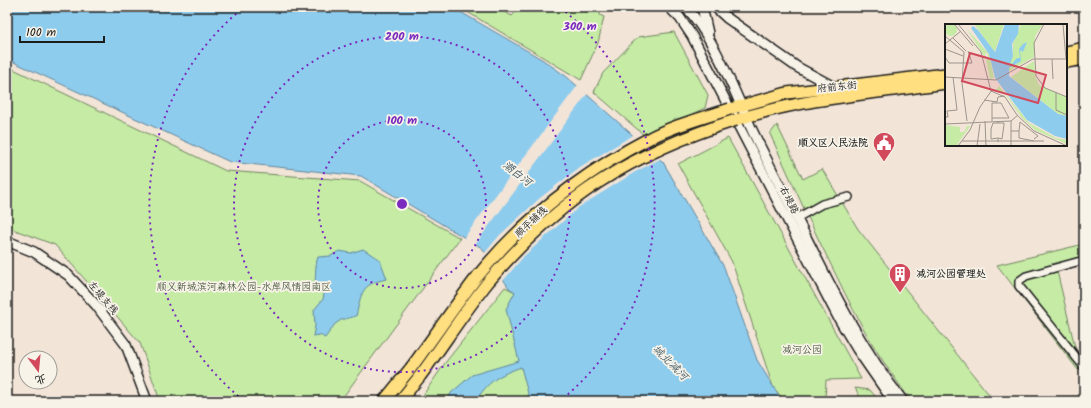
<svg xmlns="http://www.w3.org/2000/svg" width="1091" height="408" font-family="Kalam,'LXGW WenKai TC',sans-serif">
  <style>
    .green { fill: #c5eba5; stroke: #708460 }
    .water { fill: #8eccee; stroke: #60869a }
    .pier { fill: #f2e4d7 }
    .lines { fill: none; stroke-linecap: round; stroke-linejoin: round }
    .minor-casing { stroke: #1c1c1c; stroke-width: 10 }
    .secondary-casing { stroke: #1c1c1c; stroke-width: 12 }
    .primary-casing { stroke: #1c1c1c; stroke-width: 14 }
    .minor { stroke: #f7f3e8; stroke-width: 7 }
    .secondary { stroke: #f7f3e8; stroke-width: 9 }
    .primary { stroke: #ffdf80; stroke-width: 11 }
    .primary-bridge-casing { stroke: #1c1c1c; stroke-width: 14; stroke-linecap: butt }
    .primary-bridge { stroke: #ffdf80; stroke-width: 11 }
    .ring { fill: none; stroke: #7b2cbf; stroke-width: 2; stroke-dasharray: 2 4 }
    .labels { text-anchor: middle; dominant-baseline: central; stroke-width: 3.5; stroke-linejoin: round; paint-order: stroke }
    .street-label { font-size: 10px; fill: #1c1c1c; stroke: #f7f3e8 }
    .poi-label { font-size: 10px; font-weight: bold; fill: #1c1c1c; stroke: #f7f3e8; text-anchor: end }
    .park-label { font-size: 10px; fill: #4f5a45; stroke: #f7f3e8 }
    .water-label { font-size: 11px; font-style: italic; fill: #445a66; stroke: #f7f3e8 }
    .inset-road { fill: none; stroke: #9c948c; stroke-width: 1 }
    .view { fill: #d1495b; fill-opacity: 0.15; stroke: #d1495b; stroke-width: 2 }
    .inset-edge { fill: none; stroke: #1c1c1c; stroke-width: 2 }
    .centre { fill: #7b2cbf; stroke: #f7f3e8; stroke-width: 2 }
    .ring-label { font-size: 12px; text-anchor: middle; font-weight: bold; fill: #7b2cbf; stroke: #f7f3e8; stroke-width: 3.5; stroke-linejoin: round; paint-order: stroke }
  </style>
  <rect width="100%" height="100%" fill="#f2e4d7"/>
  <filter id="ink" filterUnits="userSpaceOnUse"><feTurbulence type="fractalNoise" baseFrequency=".025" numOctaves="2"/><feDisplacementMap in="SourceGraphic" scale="8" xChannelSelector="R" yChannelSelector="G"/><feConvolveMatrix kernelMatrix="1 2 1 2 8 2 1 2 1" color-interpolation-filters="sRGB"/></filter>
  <g filter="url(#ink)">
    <!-- green -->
    <g class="green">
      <polygon points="459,7 495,7 512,16 518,9 536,7 584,7 585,11 600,11 600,15 604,17 598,43 581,80"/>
      <polygon points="674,32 708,95 705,108 644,135 594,92 603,73 638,37"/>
      <polygon points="7,66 226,171 360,181 460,238 340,401 160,401 140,343 55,245 7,227"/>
      <path d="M777,125L803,179L822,169L858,229L994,401H912C881,363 858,321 837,277C813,230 792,182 770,134Z"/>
      <polygon points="728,138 861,379 826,380 825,401 785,401 773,387 732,262 678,164"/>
      <polygon points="1084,244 1084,264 1057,271 1075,347 1084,363 1078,370 997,265"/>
      <polygon points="505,287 515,292 530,401 419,401 445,363"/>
      <polygon points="855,388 870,390 879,401 858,401 859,395"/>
    </g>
    <!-- water -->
    <g class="water">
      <path d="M7,7H452L543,60L567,77L663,162L724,267L757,360L782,401H530L521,367C499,375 488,381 476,401H447L451,393L472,375L519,361L506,309L515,292L509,288L482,248L361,176L230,162L7,59Z"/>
      <path d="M363,249L380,260L387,279C360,284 362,293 356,316L341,320L335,324L325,338L320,335L313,336L315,326L314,310L323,299L325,289L315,282C316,273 315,265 318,257L331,256L339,251L351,253Z"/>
    </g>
    <!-- pier -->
    <g class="pier">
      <polygon points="578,85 588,93 474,246 463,239"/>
      <polygon points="635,134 662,158 635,172 579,207 524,256 502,282 484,254 500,235 540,198 580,167"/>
    </g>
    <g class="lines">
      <!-- minor casing -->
      <g class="minor-casing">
        <g id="minor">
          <polyline points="797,218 822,204 849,197"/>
          <polyline points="1084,260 1026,276 1019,281 1019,286 1084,367"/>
        </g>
      </g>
      <!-- secondary casing -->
      <g class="secondary-casing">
        <g id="secondary">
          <polyline points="669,7 680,18 692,36 839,319 857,349 893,401"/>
          <path d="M686,7C716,40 734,92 753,132C769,165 786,197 802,229C832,289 861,349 903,401"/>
          <polyline points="702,7 708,33"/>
          <polyline points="715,7 727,18 797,67 834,87"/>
          <polyline points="7,241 34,252 68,275 96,305 126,345 147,401"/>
        </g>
      </g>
      <!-- primary casing -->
      <g class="primary-casing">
        <g id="primary">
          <polyline points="1066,52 1084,48"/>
          <polyline points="1066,62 1084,59"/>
          <polyline points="730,109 787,93 946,74"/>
          <path d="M736,120C803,98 876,93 946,83"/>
          <polyline points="384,401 411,368"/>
          <polyline points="400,401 420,376"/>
        </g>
      </g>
      <!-- minor -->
      <use href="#minor" class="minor"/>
      <!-- secondary -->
      <use href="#secondary" class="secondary"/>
      <!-- primary -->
      <use href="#primary" class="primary"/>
      <!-- primary-bridge casing -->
      <g class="primary-bridge-casing">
        <g id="primary-bridge">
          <path d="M411,368C433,338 454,307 477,277C523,220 583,173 648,139C674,125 703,118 730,109"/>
          <path d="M420,376C443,345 464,312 488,282C559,198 631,153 736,120"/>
        </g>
      </g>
      <!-- primary-bridge -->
      <use href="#primary-bridge" class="primary-bridge"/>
    </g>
  </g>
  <!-- distance rings -->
  <g class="ring">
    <circle cx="402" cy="204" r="84"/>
    <circle cx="402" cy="204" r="168"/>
    <path d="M243 400A252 252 0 0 1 243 8M561 8A252 252 0 0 1 561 400"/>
  </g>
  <!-- icons -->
  <defs>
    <g id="civic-pin" transform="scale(1.15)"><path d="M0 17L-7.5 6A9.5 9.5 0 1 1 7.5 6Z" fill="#d1495b" stroke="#f7f3e8"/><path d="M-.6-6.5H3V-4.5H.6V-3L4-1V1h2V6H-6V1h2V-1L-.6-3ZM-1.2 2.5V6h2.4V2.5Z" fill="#fff"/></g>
    <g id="building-pin" transform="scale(1.15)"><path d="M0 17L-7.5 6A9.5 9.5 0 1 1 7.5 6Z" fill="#d1495b" stroke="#f7f3e8"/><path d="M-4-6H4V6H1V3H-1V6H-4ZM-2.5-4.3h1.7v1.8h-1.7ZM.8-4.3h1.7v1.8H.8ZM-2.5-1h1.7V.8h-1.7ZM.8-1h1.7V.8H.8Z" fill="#fff"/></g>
  </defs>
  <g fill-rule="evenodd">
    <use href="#civic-pin" x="884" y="143"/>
    <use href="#building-pin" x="900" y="274"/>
  </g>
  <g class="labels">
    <!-- street labels -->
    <g class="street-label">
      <text transform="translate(837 87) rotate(-6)">府前东街</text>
      <text transform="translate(789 200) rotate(63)">右堤路</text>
      <text transform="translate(531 222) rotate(-43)">顺平辅线</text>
      <text transform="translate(103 298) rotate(50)">左堤支线</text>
    </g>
    <!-- poi labels -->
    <g class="poi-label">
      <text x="868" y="143">顺义区人民法院</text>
      <text x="916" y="274" text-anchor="start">减河公园管理处</text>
    </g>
    <!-- park labels -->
    <g class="park-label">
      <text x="244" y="287">顺义新城滨河森林公园-水岸风情园南区</text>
      <text x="802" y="350">减河公园</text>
    </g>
    <!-- water labels -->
    <g class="water-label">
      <text transform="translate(517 174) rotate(38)">潮白河</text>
      <text transform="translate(670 363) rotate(45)">城北减河</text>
    </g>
  </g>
  <!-- overview -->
  <g transform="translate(945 24)">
    <rect width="122" height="122" fill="#f2e4d7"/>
    <path d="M0 6a6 6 0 1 1 12 0a6 6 0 1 1-12 0ZM29,0H59L50,27H49ZM76,0H98L90,12L89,33L64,47V38L68,32V20ZM22,5L44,30L49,54L45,55L41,35L43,36V30L40,29L41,35ZM89,37L90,52L94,61L122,73V92L113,90L66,53ZM54,62L84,99L111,114L122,116V120L90,106L77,94L60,70L51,66ZM28,98L11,122H0V101L15,103V108H19L22,102H25Z" fill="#c5eba5"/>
    <path d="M60,0H74L73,10L67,20L68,32L64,43L72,34H75L74,25L78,20L82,18L78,28L75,26L76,37L64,44V52L113,90L122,92V115L110,112L82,96L50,54L44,30L26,4L28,2L33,6L50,28Z" fill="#8eccee"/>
    <path class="inset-road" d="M9,0L28,22M13,0L36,28L46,67L60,73L72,91L89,107L122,122M99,0L89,19L91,52L100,64L122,73M118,0L121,35M0,12L19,28L17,59L22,97M8,14L21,27M0,20L16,7M0,25L18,32M0,33L4,39H27L23,27M107,35L108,55M0,53L51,56L88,35H122M111,68V86L122,91M39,76L52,78L53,73L59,72M0,93H3L2,87L12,86L8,53M40,97L41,122M47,97V79H56L64,94H47M66,97V122M0,100L66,97L73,91M66,107H74V114L89,117M74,107L75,98L93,112L89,115M53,114L57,115L59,101V99H53M17,117H99M53,118V114L46,115V105L48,99H53V97M13,122L25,106L35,83L47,66M32,122L35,100"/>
    <path class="view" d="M25,29L101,51L93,79L17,57Z"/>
    <rect width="122" height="122" class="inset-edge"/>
  </g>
  <circle cx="402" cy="204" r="6" class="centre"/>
  <g class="ring-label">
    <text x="580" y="30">300 m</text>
    <text x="402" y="40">200 m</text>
    <text x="402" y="124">100 m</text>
  </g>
  <!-- margin -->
  <rect width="1091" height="408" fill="none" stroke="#f7f3e8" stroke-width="24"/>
  <rect x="12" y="12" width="1067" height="384" fill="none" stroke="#1c1c1c" stroke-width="1.5" filter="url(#ink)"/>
  <!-- north arrow -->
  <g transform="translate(38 370) rotate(164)"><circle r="19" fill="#f7f3e8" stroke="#9f9d96"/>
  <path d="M0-3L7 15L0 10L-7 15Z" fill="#d1495b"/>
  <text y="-6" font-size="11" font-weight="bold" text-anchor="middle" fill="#1c1c1c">北</text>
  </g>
  <!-- scale -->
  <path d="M20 36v6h84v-6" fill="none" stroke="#1c1c1c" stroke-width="2"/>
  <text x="26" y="36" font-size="12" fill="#1c1c1c" stroke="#f7f3e8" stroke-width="3" paint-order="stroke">100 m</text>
</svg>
